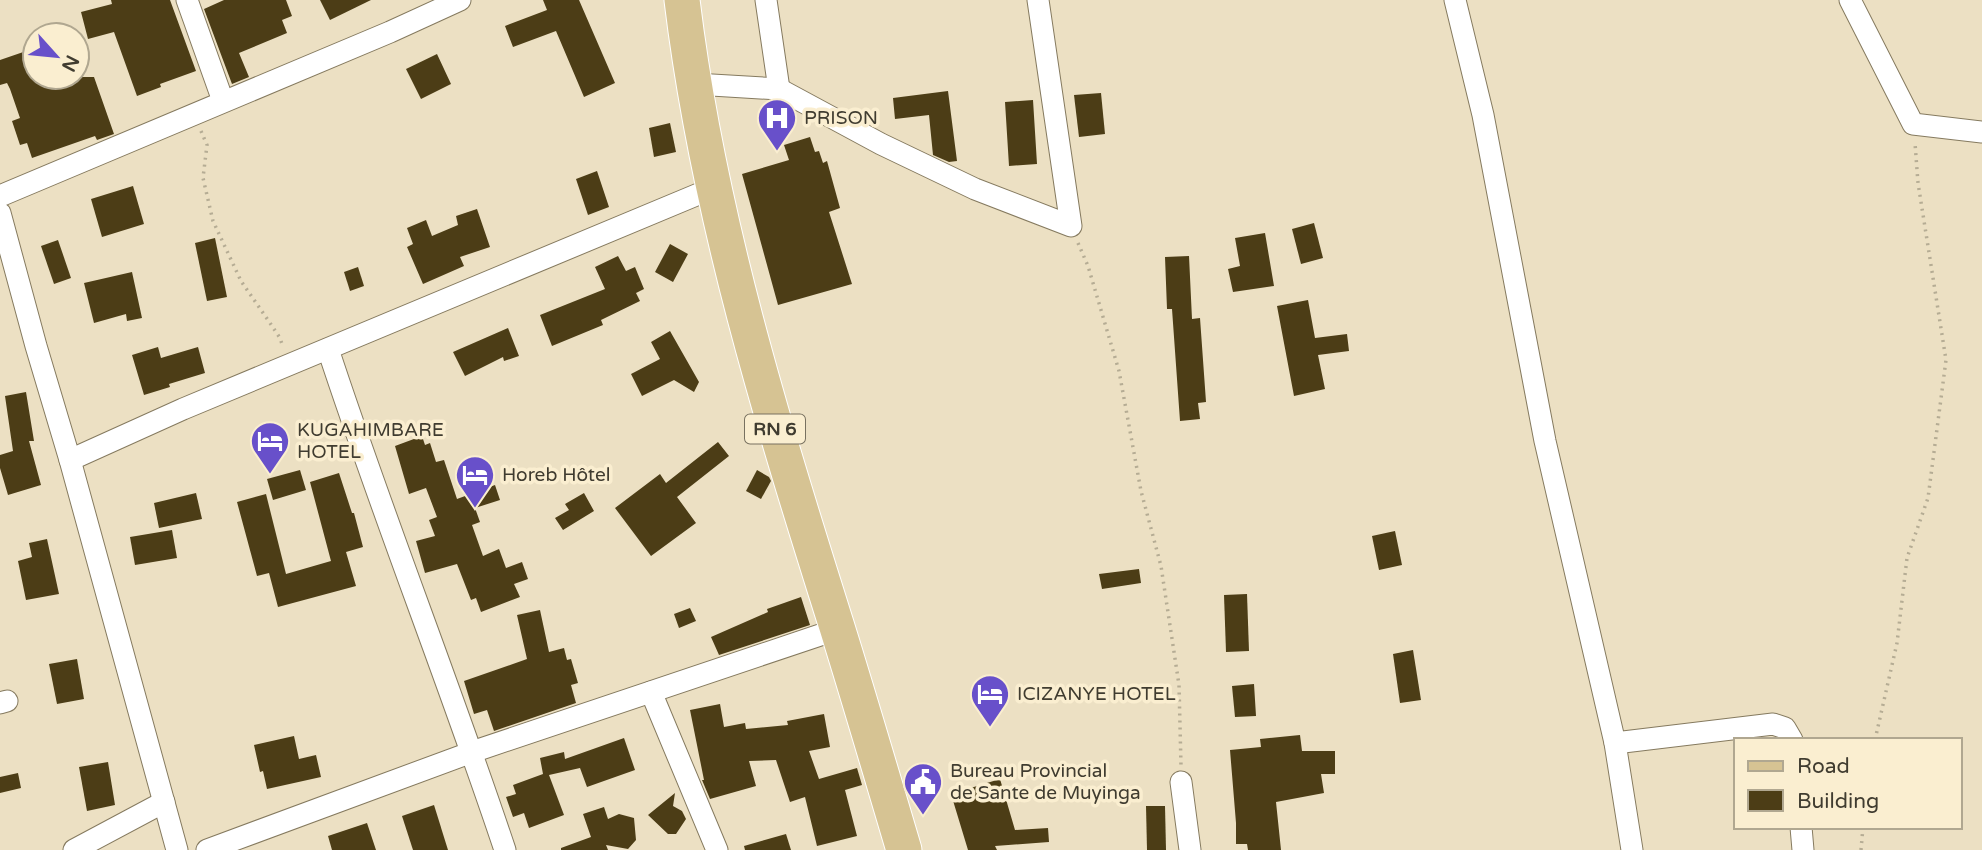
<svg xmlns="http://www.w3.org/2000/svg" width="1982" height="850" font-family="'Varela Round',sans-serif">
  <style>
    .building { fill: #4c3d16 }
    .lines { fill: none; stroke-linecap: round; stroke-linejoin: round }
    .street-casing { stroke: #857a5f; stroke-width: 23 }
    .primary-casing { stroke: #fff; stroke-width: 37 }
    .path { stroke: #b5ac94; stroke-width: 3.5; stroke-dasharray: 2 5; stroke-linecap: butt }
    .street { stroke: #fff; stroke-width: 21 }
    .primary { stroke: #d6c393; stroke-width: 35 }
    .labels { text-anchor: middle; dominant-baseline: central; stroke-width: 7; stroke-linejoin: round; paint-order: stroke }
    .shield { fill: #faeed0; stroke: #787160; stroke-width: 2 }
    .shield-label { font-size: 18px; font-weight: bold; fill: #403c30 }
    .poi-label { font-size: 19px; fill: #403c30; stroke: #faeed0; text-anchor: start }
  </style>
  <rect width="100%" height="100%" fill="#ece0c3"/>
  <!-- building -->
  <g class="building">
    <polygon points="111,0 170,0 196,71 160,84 161,87 137,96 114,32 88,39 81,12 112,4"/>
    <polygon points="224,0 286,0 292,16 282,20 287,33 239,53 249,77 232,84 204,9"/>
    <polygon points="320,0 371,0 330,20"/>
    <polygon points="543,0 579,0 615,83 584,97 556,31 513,47 505,26 547,10"/>
    <polygon points="35,48 35,77 94,77 114,134 97,140 95,136 32,158 27,143 20,145 12,121 20,118 10,89 7,83 0,85 0,60"/>
    <polygon points="437,54 451,84 421,99 406,69"/>
    <polygon points="948,91 957,161 949,162 933,155 929,115 895,119 893,98"/>
    <polygon points="1101,93 1105,134 1079,137 1074,95"/>
    <polygon points="1033,100 1037,164 1009,166 1005,102"/>
    <polygon points="670,123 676,152 654,157 649,128"/>
    <polygon points="810,137 815,152 819,151 823,163 827,161 840,208 829,212 852,284 778,305 742,174 789,160 784,145"/>
    <polygon points="597,171 609,207 588,215 576,179"/>
    <polygon points="133,186 144,224 102,237 91,199"/>
    <polygon points="477,209 490,247 460,257 464,266 423,284 407,247 413,244 407,228 426,220 432,236 458,225 456,216"/>
    <polygon points="1314,223 1323,258 1301,264 1292,229"/>
    <polygon points="1265,233 1274,286 1233,292 1228,269 1240,266 1235,238"/>
    <polygon points="215,238 227,297 207,301 195,243"/>
    <polygon points="58,240 71,278 54,284 41,246"/>
    <polygon points="670,244 688,254 673,282 655,272"/>
    <polygon points="618,256 626,271 635,267 644,289 636,293 640,301 601,320 603,325 552,346 540,315 605,289 595,267"/>
    <polygon points="1189,256 1192,319 1200,318 1206,402 1198,403 1200,419 1180,421 1172,309 1167,309 1165,257"/>
    <polygon points="358,267 364,286 350,291 344,272"/>
    <polygon points="132,272 142,318 127,321 126,314 94,323 84,283"/>
    <polygon points="1308,300 1315,338 1347,334 1349,351 1318,355 1325,389 1294,396 1277,306"/>
    <polygon points="508,328 519,356 504,361 503,357 465,376 453,352"/>
    <polygon points="670,331 699,382 694,392 674,380 642,396 631,374 660,359 651,342"/>
    <polygon points="158,347 161,358 198,347 205,373 169,384 170,387 144,395 132,355"/>
    <polygon points="26,392 34,441 29,441 41,485 8,495 0,468 0,455 13,451 5,396"/>
    <polygon points="422,436 425,445 430,443 436,462 444,460 457,499 495,485 500,500 475,508 480,522 472,525 483,556 499,549 506,568 522,562 528,579 514,584 520,597 481,612 476,598 471,600 457,564 425,573 416,541 435,536 429,520 437,517 426,488 409,494 395,446"/>
    <polygon points="718,442 729,456 677,497 696,523 651,556 615,508 660,474 666,483"/>
    <polygon points="300,470 306,490 273,500 267,479"/>
    <polygon points="757,470 769,477 771,481 761,499 746,491"/>
    <polygon points="339,473 352,513 354,513 363,547 346,552 356,586 278,607 269,573 257,576 237,502 266,494 286,574 331,561 310,482"/>
    <polygon points="196,493 202,519 159,528 154,503"/>
    <polygon points="584,493 594,511 563,530 555,518 569,510 565,504"/>
    <polygon points="172,530 177,558 135,565 130,537"/>
    <polygon points="1395,531 1402,565 1379,570 1372,536"/>
    <polygon points="47,539 59,594 26,600 18,561 32,557 29,543"/>
    <polygon points="1139,569 1141,583 1102,589 1099,574"/>
    <polygon points="1247,594 1249,651 1226,652 1224,595"/>
    <polygon points="801,597 810,625 719,655 711,637 768,612 767,609"/>
    <polygon points="690,608 696,621 679,628 674,614"/>
    <polygon points="540,610 549,652 564,648 567,660 571,659 578,683 571,685 576,703 494,731 487,710 474,714 464,681 527,659 517,615"/>
    <polygon points="1413,650 1421,700 1400,703 1393,654"/>
    <polygon points="77,659 84,699 57,704 49,664"/>
    <polygon points="1254,684 1256,716 1235,717 1232,686"/>
    <polygon points="720,704 724,727 745,723 746,729 788,725 787,721 824,714 830,747 809,751 819,779 857,768 862,785 845,790 857,836 817,846 805,797 790,802 776,760 749,761 756,786 710,799 702,780 704,780 690,710"/>
    <polygon points="1300,735 1302,751 1335,751 1335,774 1321,774 1324,793 1276,802 1281,850 1248,850 1247,844 1236,844 1236,823 1230,750 1261,747 1260,739"/>
    <polygon points="294,736 299,759 316,755 321,777 267,789 263,771 260,772 254,745"/>
    <polygon points="624,738 635,770 587,787 580,768 549,775 564,815 529,828 524,813 513,817 506,797 516,794 513,785 543,774 540,758 564,752 565,759"/>
    <polygon points="108,762 115,805 87,811 79,767"/>
    <polygon points="18,773 21,788 0,793 0,777"/>
    <polygon points="1000,779 1015,830 1048,828 1049,842 995,846 997,850 968,850 951,794"/>
    <polygon points="675,793 673,806 682,811 686,819 676,834 668,834 648,815"/>
    <polygon points="434,805 448,850 413,850 402,816"/>
    <polygon points="1146,806 1165,806 1166,850 1147,850"/>
    <polygon points="604,807 608,819 619,814 634,818 636,840 628,849 606,845 608,850 561,850 561,848 591,837 583,814"/>
    <polygon points="367,823 376,850 332,850 328,836"/>
    <polygon points="786,834 791,850 745,850 744,846"/>
  </g>
  <g class="lines">
    <!-- street casing -->
    <g class="street-casing">
      <g id="street">
        <polyline points="187,0 223,101"/>
        <polyline points="766,0 779,89"/>
        <polyline points="1455,0 1483,115 1545,441 1615,743 1632,850"/>
        <polyline points="1850,0 1913,124 1982,132"/>
        <polyline points="695,84 779,89 881,144 975,189 1071,226 1038,0"/>
        <polyline points="0,196 390,32 460,0"/>
        <polyline points="0,213 36,346 70,460 177,850"/>
        <path d="M328,349C383,517 449,682 505,850"/>
        <polyline points="70,460 183,409 713,188"/>
        <polyline points="651,692 717,850"/>
        <polyline points="0,703 7,701"/>
        <polyline points="1615,743 1773,724 1785,728 1792,740"/>
        <polyline points="1181,782 1190,850"/>
        <polyline points="1801,827 1803,850"/>
        <polyline points="74,850 164,802"/>
        <polyline points="207,850 472,752 838,629"/>
      </g>
    </g>
    <!-- primary casing -->
    <g class="primary-casing">
      <path id="primary" d="M682,0C708,215 772,421 837,627C860,701 882,776 904,850"/>
    </g>
    <!-- path -->
    <g class="path">
      <polyline points="201,131 207,145 203,178 213,221 241,281 270,323 280,338 283,347"/>
      <polyline points="1078,243 1088,266 1119,371 1141,491 1161,566 1179,685 1181,766"/>
      <polyline points="1875,740 1897,643 1907,558 1928,498 1946,360 1918,183 1915,143"/>
      <polyline points="1861,850 1863,827"/>
    </g>
    <!-- street -->
    <use href="#street" class="street"/>
    <!-- primary -->
    <use href="#primary" class="primary"/>
  </g>
  <!-- icons -->
  <defs>
    <g id="hospital-pin" transform="scale(2.0125)"><path d="M0 17L-7.5 6A9.5 9.5 0 1 1 7.5 6Z" fill="#6850ca" stroke="#faeed0"/><path d="M-5-5h3v3.5h4V-5h3V5h-3V1.5h-4V5h-3Z" fill="#fff"/></g>
    <g id="hotel-pin" transform="scale(2.0125)"><path d="M0 17L-7.5 6A9.5 9.5 0 1 1 7.5 6Z" fill="#6850ca" stroke="#faeed0"/><path d="M-6-4.5h1.5V1H6V5H4.5V3h-9V5H-6ZM-4 0a1.8 1.8 0 1 1 3.6 0ZM.5 0V-2.5h3Q6-2.5 6 0Z" fill="#fff"/></g>
    <g id="civic-pin" transform="scale(2.0125)"><path d="M0 17L-7.5 6A9.5 9.5 0 1 1 7.5 6Z" fill="#6850ca" stroke="#faeed0"/><path d="M-.6-6.5H3V-4.5H.6V-3L4-1V1h2V6H-6V1h2V-1L-.6-3ZM-1.2 2.5V6h2.4V2.5Z" fill="#fff"/></g>
  </defs>
  <g fill-rule="evenodd">
    <use href="#hospital-pin" x="777" y="118"/>
    <use href="#hotel-pin" x="270" y="441"/>
    <use href="#hotel-pin" x="475" y="475"/>
    <use href="#hotel-pin" x="990" y="694"/>
    <use href="#civic-pin" x="923" y="782"/>
  </g>
  <g class="labels">
    <!-- shield labels -->
    <rect class="shield" x="745" y="414.5" width="60" height="29" rx="5"/>
    <g class="shield-label">
      <text x="775" y="429">RN 6</text>
    </g>
    <!-- poi labels -->
    <g class="poi-label">
      <text x="804" y="118">PRISON</text>
      <text x="297" y="430">KUGAHIMBARE<tspan x="297" dy="22">HOTEL</tspan></text>
      <text x="502" y="475">Horeb Hôtel</text>
      <text x="1017" y="694">ICIZANYE HOTEL</text>
      <text x="950" y="771">Bureau Provincial<tspan x="950" dy="22">de Sante de Muyinga</tspan></text>
    </g>
  </g>
  <!-- legend -->
  <rect x="1734" y="738" width="228" height="91" fill="#faeed0" stroke="#b0a790" stroke-width="2"/>
  <rect x="1748" y="761" width="35" height="10" fill="#d6c393" stroke="#b0a790" stroke-width="2"/>
  <text x="1797" y="773" font-size="21" fill="#403c30">Road</text>
  <rect x="1748" y="790" width="35" height="21" fill="#4c3d16" stroke="#b0a790" stroke-width="2"/>
  <text x="1797" y="808" font-size="21" fill="#403c30">Building</text>
  <!-- north arrow -->
  <g transform="translate(56 56) rotate(117)"><circle r="33" fill="#faeed0" stroke="#b0a790" stroke-width="2"/>
  <path d="M0-5L12 26L0 18L-12 26Z" fill="#6850ca"/>
  <text y="-10" font-size="19" font-weight="bold" text-anchor="middle" fill="#403c30">N</text>
  </g>
</svg>
